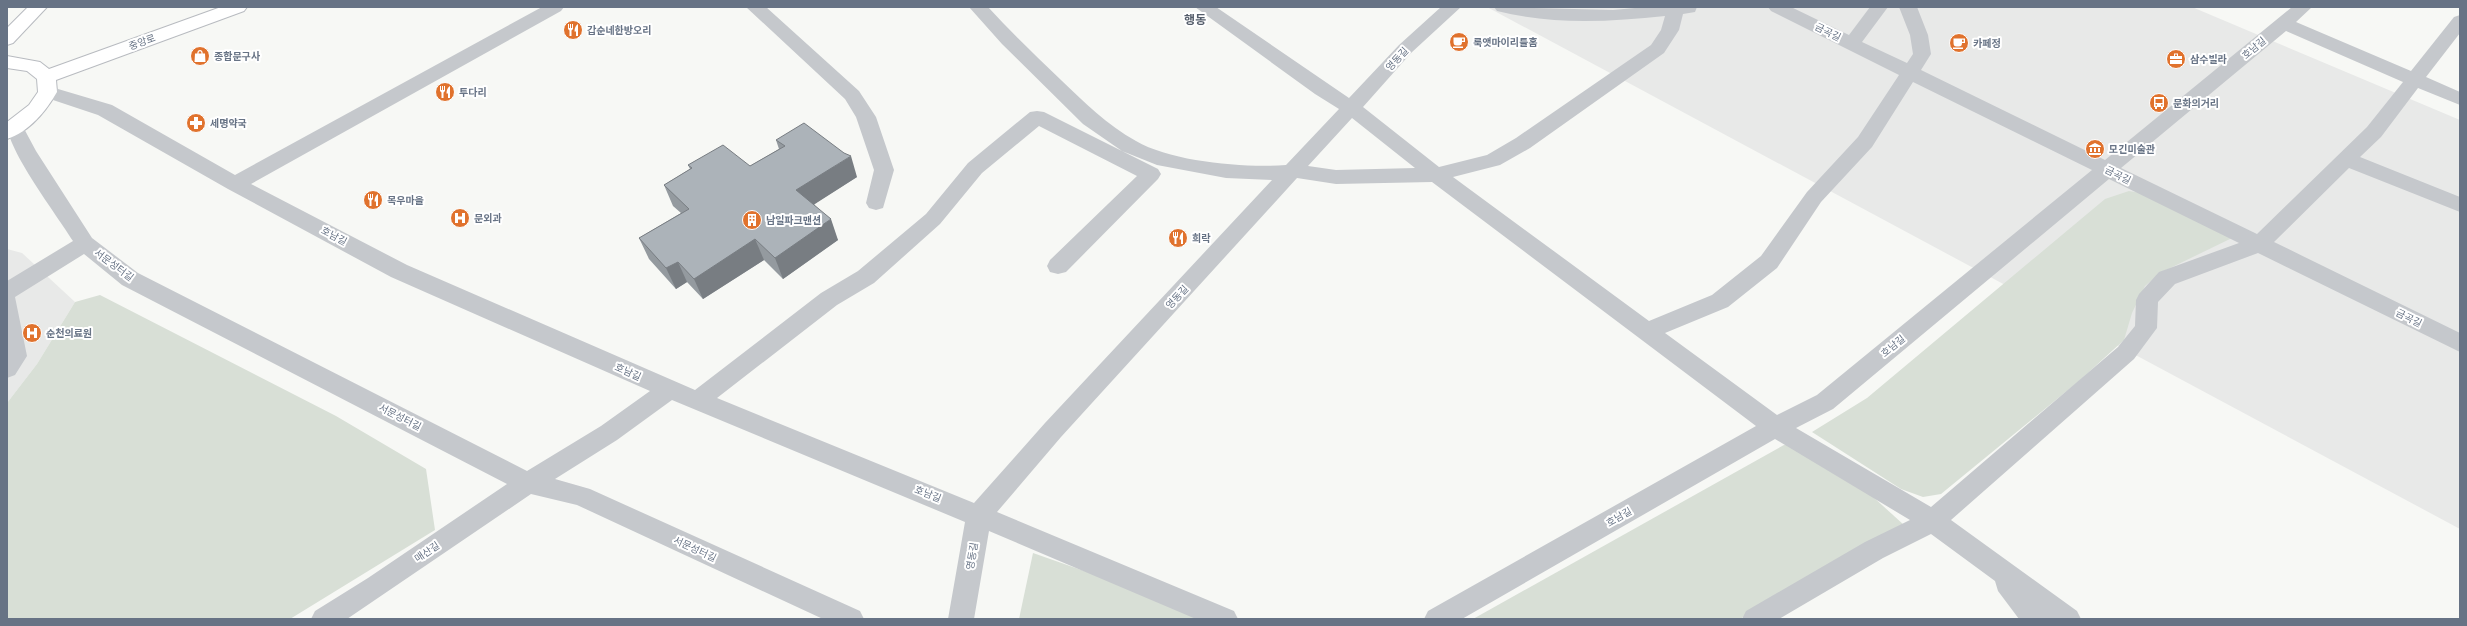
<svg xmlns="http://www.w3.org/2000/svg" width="2467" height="626" font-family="'DM Sans','Noto Sans KR',sans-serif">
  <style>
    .built { fill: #e8e9e8 }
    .green { fill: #d8dfd6 }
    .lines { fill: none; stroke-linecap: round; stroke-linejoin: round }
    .major-casing { stroke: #b8bbc0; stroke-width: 2 }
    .minor { fill: #c5c8cc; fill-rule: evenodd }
    .major { fill: #fff; fill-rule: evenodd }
    .wall { fill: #949a9f }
    .shaded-wall { fill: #787d82 }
    .building { fill: #acb3b9; stroke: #787d82 }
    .labels { text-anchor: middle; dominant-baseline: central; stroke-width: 4; stroke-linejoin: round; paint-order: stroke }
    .poi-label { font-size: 10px; font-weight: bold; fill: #677385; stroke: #fff; text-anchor: start }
    .street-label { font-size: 10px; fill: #677385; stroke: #fff }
    .quarter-label { font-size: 12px; font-weight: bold; fill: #555e6b; stroke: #fff }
  </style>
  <rect width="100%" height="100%" fill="#f7f8f5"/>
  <!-- built -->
  <g class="built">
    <polygon points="1487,7 2192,7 2460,120 2460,529"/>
    <polygon points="7,249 22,253 75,302 37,364 7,403"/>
  </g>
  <!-- green -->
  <g class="green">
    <polygon points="2129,191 2172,198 2232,238 2160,273 2145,286 2132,313 2124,340 2079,381 1941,494 1923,497 1901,489 1812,432 1867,398 2105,199"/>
    <polygon points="100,295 336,416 426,469 435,530 290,619 7,619 7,403 37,364 75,302"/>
    <polygon points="1804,444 1828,456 1904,525 1740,619 1473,619 1784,445"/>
    <polygon points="1033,553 1221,619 1019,619"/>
  </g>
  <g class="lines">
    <!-- major casing -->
    <g class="major-casing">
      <g id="major">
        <polygon points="28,7 47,7 13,43 7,45 7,28"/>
        <path d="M221,7H247L244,11L56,80L57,92C46,111 29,132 7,139V122L29,105L38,92L37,79L27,71L7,68V56L40,62L49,69Z"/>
      </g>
    </g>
    <!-- minor -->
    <g class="minor">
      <path d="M542,7H564L561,11L251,184L407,265L695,390L821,293L858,271L926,214L968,163L1030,112L1037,111L1044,112L1158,169L1161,174L1158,179L1066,272L1058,274L1050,272L1047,266L1050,260L1137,176L1039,126L982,173L940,224L874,283L837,305L717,398L974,503L1045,423L1272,180L1226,178L1157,165L1122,151L1083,124L1002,44L969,7H988C1011,32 1036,56 1061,80C1084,102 1107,125 1136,141C1172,162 1244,168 1286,165L1339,109L1315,94L1195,7H1216L1349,98L1399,45L1441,7H1461L1411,53L1363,107L1439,167L1487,155L1516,138L1651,45L1661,30L1665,16C1608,22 1552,25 1497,11L1494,7L1613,10L1646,7H1697L1695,12L1683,14L1679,30L1664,53L1530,148L1500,165L1453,177L1649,321L1712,295L1761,256L1807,192L1858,137L1899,75L1771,11L1768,7H1791L1849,35L1870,7H1888L1862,42L1907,63L1913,54L1910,35L1899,7H1917L1928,35L1931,54L1921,70L2105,160L2292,7H2312L2296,22L2411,71L2454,17L2460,15V33L2426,77L2460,92V105L2418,88L2381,137L2360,157L2460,197V212L2349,168L2274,242L2460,333V352L2258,253L2175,284L2158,302L2157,328L2134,359L1951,520L2077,611L2081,619H2019L1998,591L1995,581L1931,534L1883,558L1779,619H1742L1746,611L1865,542L1910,520L1775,439L1462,619H1424L1428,611L1756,426L1432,182L1336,184L1297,178L1061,437L997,512L1234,611L1238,619H1196L989,531L974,619H948L965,522L672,400L617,440L555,479L590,489L860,611L864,619H823L577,505L531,494L347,619H311L315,611L368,578L507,484L122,285L84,254L15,297L27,356L15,375L7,378V281L73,241C57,215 7,150 7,124L14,121L21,123L36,151L92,238L138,273L527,471L601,426L650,391L391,277L228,189L98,115L41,96L39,92L41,88L48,86L112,105L235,175ZM2286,31L2403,82L2367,127L2257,234L2121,168ZM1913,82L2092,170L1817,395L1777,415L1665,333L1728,307L1777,268L1821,202L1872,147ZM1352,118L1415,168L1336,170L1308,166ZM2109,179L2239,243L2159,272L2139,294L2136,300L2135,326L2118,347L1931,507L1796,428L1833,409Z"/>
      <polygon points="746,7 766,7 859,91 876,117 894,170 883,208 876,210 869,208 866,203 874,170 856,117 845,99"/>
    </g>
    <!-- major -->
    <use href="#major" class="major"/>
  </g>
  <!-- wall -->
  <polygon class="wall" points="776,140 857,177 814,204 838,240 783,279 764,260 703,299 687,282 676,289 649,259 639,238 681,213 673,206 664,185 690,169 688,165 750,166 779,149"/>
  <!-- shaded-wall -->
  <g class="shaded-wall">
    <polygon points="851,156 857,177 804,211 796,190"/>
    <polygon points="831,219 838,240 783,279 775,258"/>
    <polygon points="755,239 764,260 703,299 694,279"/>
    <polygon points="678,262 687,282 676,289 666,268"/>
  </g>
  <!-- building -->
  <polygon class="building" points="804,123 844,153 851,156 796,190 831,219 775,258 755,239 694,279 678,262 666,268 639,238 689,209 664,185 692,168 688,165 723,145 750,166 785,146 776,140"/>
  <!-- icons -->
  <defs>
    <g id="restaurant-disc" transform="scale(1)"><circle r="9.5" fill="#e0722d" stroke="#fff"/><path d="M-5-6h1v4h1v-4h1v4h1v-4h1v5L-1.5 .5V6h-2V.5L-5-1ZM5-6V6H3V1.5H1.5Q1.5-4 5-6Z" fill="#fff"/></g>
    <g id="cafe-disc" transform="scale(1)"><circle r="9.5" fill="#e0722d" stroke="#fff"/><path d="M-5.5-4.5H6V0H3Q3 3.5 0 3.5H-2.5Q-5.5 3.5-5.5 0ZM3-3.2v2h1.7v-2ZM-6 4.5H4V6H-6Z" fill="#fff"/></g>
    <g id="shop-disc" transform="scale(1)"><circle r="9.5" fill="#e0722d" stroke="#fff"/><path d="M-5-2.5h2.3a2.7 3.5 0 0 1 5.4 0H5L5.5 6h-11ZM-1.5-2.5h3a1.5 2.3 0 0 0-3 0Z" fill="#fff"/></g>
    <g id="office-disc" transform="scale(1)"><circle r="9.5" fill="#e0722d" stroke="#fff"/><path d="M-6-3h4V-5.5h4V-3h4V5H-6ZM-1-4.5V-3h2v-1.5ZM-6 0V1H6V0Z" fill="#fff"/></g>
    <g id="bus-disc" transform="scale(1)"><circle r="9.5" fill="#e0722d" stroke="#fff"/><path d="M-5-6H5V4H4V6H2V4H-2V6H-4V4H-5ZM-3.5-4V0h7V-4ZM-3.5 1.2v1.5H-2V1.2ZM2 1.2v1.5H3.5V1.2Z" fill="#fff"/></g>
    <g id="pharmacy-disc" transform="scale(1)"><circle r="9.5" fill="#e0722d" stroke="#fff"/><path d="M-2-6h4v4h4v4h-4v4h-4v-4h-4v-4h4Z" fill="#fff"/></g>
    <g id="museum-disc" transform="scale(1)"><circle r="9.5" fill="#e0722d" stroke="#fff"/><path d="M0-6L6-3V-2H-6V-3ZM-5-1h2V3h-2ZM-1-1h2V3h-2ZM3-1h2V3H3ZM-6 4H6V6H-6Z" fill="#fff"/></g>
    <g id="hospital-disc" transform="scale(1)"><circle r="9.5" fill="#e0722d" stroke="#fff"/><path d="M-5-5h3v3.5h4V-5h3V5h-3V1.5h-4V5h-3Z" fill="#fff"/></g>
    <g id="building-disc" transform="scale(1)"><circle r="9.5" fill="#e0722d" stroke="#fff"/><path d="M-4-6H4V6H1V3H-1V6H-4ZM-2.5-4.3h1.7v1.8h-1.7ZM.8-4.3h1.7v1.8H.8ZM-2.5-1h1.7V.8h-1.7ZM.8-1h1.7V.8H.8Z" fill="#fff"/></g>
  </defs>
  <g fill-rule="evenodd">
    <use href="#restaurant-disc" x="573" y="30"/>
    <use href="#cafe-disc" x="1459" y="42"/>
    <use href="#cafe-disc" x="1959" y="43"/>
    <use href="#shop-disc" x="200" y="56"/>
    <use href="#office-disc" x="2176" y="59"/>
    <use href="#restaurant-disc" x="445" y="92"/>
    <use href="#bus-disc" x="2159" y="103"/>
    <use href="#pharmacy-disc" x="196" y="123"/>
    <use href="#museum-disc" x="2095" y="149"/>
    <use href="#restaurant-disc" x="373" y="200"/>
    <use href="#hospital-disc" x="460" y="218"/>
    <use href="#building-disc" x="752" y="220"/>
    <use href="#restaurant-disc" x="1178" y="238"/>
    <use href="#hospital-disc" x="32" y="333"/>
  </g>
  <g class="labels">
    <!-- poi labels -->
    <g class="poi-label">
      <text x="587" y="30">갑순네한방오리</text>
      <text x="1473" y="42">룩앳마이리틀홈</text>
      <text x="1973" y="43">카페정</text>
      <text x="214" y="56">종합문구사</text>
      <text x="2190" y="59">삼수빌라</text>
      <text x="459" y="92">투다리</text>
      <text x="2173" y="103">문화의거리</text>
      <text x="210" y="123">세명약국</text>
      <text x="2109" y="149">모긴미술관</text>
      <text x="387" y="200">목우마을</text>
      <text x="474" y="218">문외과</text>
      <text x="766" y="220">남일파크맨션</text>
      <text x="1192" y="238">희락</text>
      <text x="46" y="333">순천의료원</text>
    </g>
    <!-- street labels -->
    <g class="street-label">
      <text transform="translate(1828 32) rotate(26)">금곡길</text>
      <text transform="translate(142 42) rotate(-20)">중앙로</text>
      <text transform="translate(2254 48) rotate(-40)">호남길</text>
      <text transform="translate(1397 59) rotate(-47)">영동길</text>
      <text transform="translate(2118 175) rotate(26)">금곡길</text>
      <text transform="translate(334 236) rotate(28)">호남길</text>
      <text transform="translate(114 265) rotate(37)">서문성터길</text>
      <text transform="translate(1177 297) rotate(-47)">영동길</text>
      <text transform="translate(2409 318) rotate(26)">금곡길</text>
      <text transform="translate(1893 346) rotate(-39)">호남길</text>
      <text transform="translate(628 372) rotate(24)">호남길</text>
      <text transform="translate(400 417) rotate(27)">서문성터길</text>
      <text transform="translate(928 494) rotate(21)">호남길</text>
      <text transform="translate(1619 517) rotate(-30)">호남길</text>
      <text transform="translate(695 549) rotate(25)">서문성터길</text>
      <text transform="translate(427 552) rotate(-34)">매산길</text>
      <text transform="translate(972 556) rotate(-81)">영동길</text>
    </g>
    <!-- quarter labels -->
    <g class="quarter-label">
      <text x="1195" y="20">행동</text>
    </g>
  </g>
  <!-- border -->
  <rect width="2467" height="626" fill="none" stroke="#677385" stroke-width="16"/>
</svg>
